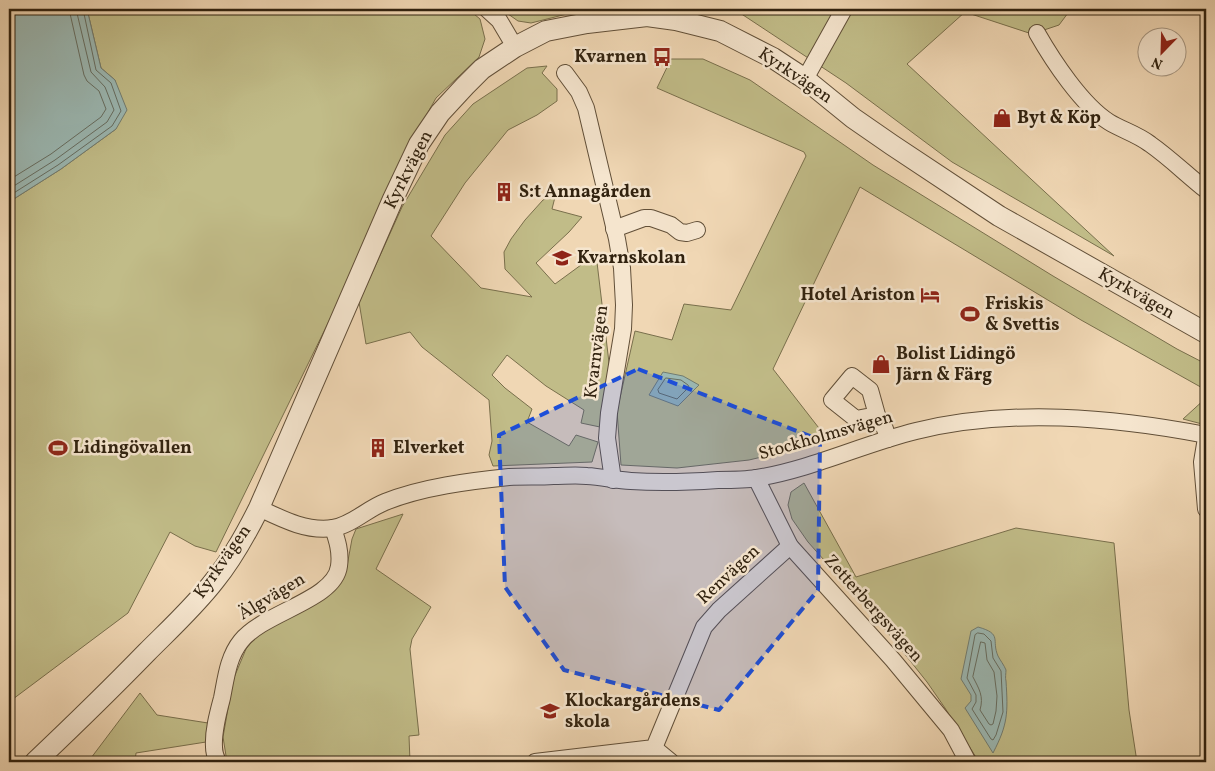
<svg xmlns="http://www.w3.org/2000/svg" width="1215" height="771" font-family="Vollkorn,serif">
  <style>
    .green { fill: #c1bc88; stroke: #796f4c }
    .water { fill: #9bb8b3; stroke: #717c71 }
    .lines { fill: none; stroke-linecap: round; stroke-linejoin: round }
    .shore { stroke: #666d61; stroke-width: 1 }
    .minor-casing { stroke: #614f38; stroke-width: 18 }
    .tertiary-casing { stroke: #614f38; stroke-width: 22 }
    .minor { stroke: #f5e5ce; stroke-width: 16 }
    .tertiary { stroke: #f5e5ce; stroke-width: 20 }
    .marked { fill: #1d4ed8; fill-opacity: 0.2; stroke: #1d4ed8; stroke-width: 4; stroke-dasharray: 10 6; stroke-linejoin: round }
    .labels { text-anchor: middle; dominant-baseline: central; stroke-width: 5; stroke-linejoin: round; paint-order: stroke }
    .poi-label { font-size: 18px; font-weight: bold; fill: #31220f; stroke: #f5e5ce; text-anchor: start }
    .street-label { font-size: 18px; fill: #31220f; stroke: #f5e5ce }
  </style>
  <rect width="100%" height="100%" fill="#f0d7b4"/>
  <filter id="stains"><feTurbulence type="fractalNoise" baseFrequency=".004" numOctaves="4"/><feColorMatrix values="0 0 0 0 .2 0 0 0 0 .09 0 0 0 0 .02 0 0 0 .5 -.17"/></filter>
  <radialGradient id="worn" r=".72"><stop offset=".6" stop-color="#630" stop-opacity="0"/><stop offset="1" stop-color="#630" stop-opacity=".3"/></radialGradient>
  <!-- green -->
  <g class="green">
    <polygon points="87,9 468,9 480,19 485,39 479,57 436,98 404,155 353,272 216,552 195,546 170,532 128,613 9,702 9,202 61,169 116,129 115,80 101,68"/>
    <polygon points="501,9 587,9 531,23 518,21"/>
    <polygon points="731,9 1071,9 1059,25 1032,34 965,12 907,64 1114,256 952,162 846,83 737,11"/>
    <polygon points="671,59 703,59 750,80 873,165 1053,276 1177,349 1206,364 1206,390 1081,320 860,187 773,369 829,441 749,460 677,468 621,465 617,411 635,331 672,340 684,304 731,310 806,156 804,152 657,88"/>
    <polygon points="547,66 542,73 557,89 557,101 537,115 508,130 465,183 431,236 481,288 532,297 505,269 504,252 511,239 525,220 543,200 551,196 555,197 552,209 582,217 569,232 536,263 555,284 596,254 610,371 600,427 581,423 584,410 546,386 507,355 492,375 505,388 532,409 527,422 569,446 576,435 598,442 592,462 493,466 489,455 492,441 489,400 422,347 410,332 366,344 359,302 402,207 445,135 473,104 527,68"/>
    <polygon points="1206,398 1206,425 1183,419"/>
    <polygon points="804,483 856,577 1016,528 1114,543 1129,710 1137,762 979,762 945,708 927,682 880,623 808,542 792,519 788,505 791,492"/>
    <polygon points="403,514 376,569 431,607 412,639 410,649 419,735 409,736 410,762 227,762 223,737 233,680 246,649 257,635 338,582 347,566 352,539 356,529"/>
    <polygon points="140,693 157,715 208,723 206,742 136,753 135,762 88,762"/>
  </g>
  <!-- water -->
  <g class="water">
    <polygon points="9,9 87,9 101,68 115,80 127,110 116,129 61,169 9,202"/>
    <polygon points="663,372 683,376 699,385 678,406 649,395"/>
    <path d="M978,627C1003,634 991,640 998,656C1000,660 1004,665 1006,670C1006,673 1005,678 1006,681C1008,713 1008,724 993,753L965,708L971,701V695L961,679L971,631Z"/>
  </g>
  <g class="lines">
    <!-- shore -->
    <g class="shore">
      <polyline points="9,180 51,154 101,117 106,109 99,91 87,81 84,75 69,9"/>
      <polyline points="9,189 55,160 107,122 114,110 105,87 91,72 76,9"/>
      <polyline points="9,196 58,165 112,126 121,111 111,83 96,70 83,9"/>
      <polygon points="666,378 681,380 688,385 689,387 677,399 659,393 658,390"/>
      <polygon points="978,633 984,634 991,641 993,658 1001,671 1003,712 996,735 993,740 991,739 972,709 976,702 976,695 967,678 975,635"/>
      <path d="M981,642L985,643L987,660L994,672L997,696L996,711L993,724L991,725L989,724L980,710C984,696 979,689 973,677Z"/>
    </g>
    <!-- minor casing -->
    <g class="minor-casing">
      <g id="minor">
        <polyline points="487,9 499,20 515,47"/>
        <path d="M1037,33C1053,61 1082,105 1109,122C1122,130 1137,134 1150,144C1170,158 1187,175 1206,190"/>
        <polyline points="565,73 579,92 586,108 617,239 622,268 624,305 623,329 609,413 607,438 613,480"/>
        <polyline points="805,79 844,9"/>
        <polyline points="614,229 644,218 651,218 671,225 680,232 687,233 697,230"/>
        <polyline points="877,415 856,419 832,400 852,376 870,390 877,415 885,429 888,439"/>
        <polyline points="1206,438 1202,462 1206,509"/>
        <polyline points="756,478 790,546 893,660 951,730 968,762"/>
        <path d="M259,508C282,519 307,532 333,528C352,525 367,509 385,502C422,487 470,481 509,477C524,476 539,477 553,476C564,476 576,475 587,476C602,477 616,480 631,481C660,483 689,482 718,480C731,480 745,480 757,478C812,469 863,444 916,431C1010,408 1112,417 1206,435"/>
        <polyline points="654,748 671,762"/>
        <path d="M218,762C216,758 214,752 214,747C213,731 218,713 222,698C226,678 228,657 241,641C264,612 335,600 339,566C341,552 337,540 333,528"/>
        <polyline points="535,762 654,748 704,627 719,610 790,546"/>
      </g>
    </g>
    <!-- tertiary casing -->
    <g class="tertiary-casing">
      <path id="tertiary" d="M35,762C73,726 110,690 147,652C170,629 195,606 215,580C233,558 246,534 259,508L393,199L419,144L440,113L465,86L482,69L515,47L546,31L587,23L647,16L676,20L720,31L773,58L805,79L853,118L892,145L999,216L1206,333"/>
    </g>
    <!-- minor -->
    <use href="#minor" class="minor"/>
    <!-- tertiary -->
    <use href="#tertiary" class="tertiary"/>
  </g>
  <!-- marked area -->
  <path class="marked" d="M638,369L820,440L818,590L719,710L564,670L505,587L499,435Z"/>
  <!-- icons -->
  <defs>
    <g id="bus-bare" transform="scale(1.5)"><path d="M-5-6H5V4H4V6H2V4H-2V6H-4V4H-5ZM-3.5-4V0h7V-4ZM-3.5 1.2v1.5H-2V1.2ZM2 1.2v1.5H3.5V1.2Z" fill="#8f2418" stroke="#f5e5ce" stroke-width="2.5" paint-order="stroke"/></g>
    <g id="shop-bare" transform="scale(1.5)"><path d="M-5-2.5h2.3a2.7 3.5 0 0 1 5.4 0H5L5.5 6h-11ZM-1.5-2.5h3a1.5 2.3 0 0 0-3 0Z" fill="#8f2418" stroke="#f5e5ce" stroke-width="2.5" paint-order="stroke"/></g>
    <g id="building-bare" transform="scale(1.5)"><path d="M-4-6H4V6H1V3H-1V6H-4ZM-2.5-4.3h1.7v1.8h-1.7ZM.8-4.3h1.7v1.8H.8ZM-2.5-1h1.7V.8h-1.7ZM.8-1h1.7V.8H.8Z" fill="#8f2418" stroke="#f5e5ce" stroke-width="2.5" paint-order="stroke"/></g>
    <g id="school-bare" transform="scale(1.5)"><path d="M0-5L7-2L0 1L-7-2ZM-4 1L0 2.5L4 1V4Q0 6-4 4Z" fill="#8f2418" stroke="#f5e5ce" stroke-width="2.5" paint-order="stroke"/></g>
    <g id="hotel-bare" transform="scale(1.5)"><path d="M-6-4.5h1.5V1H6V5H4.5V3h-9V5H-6ZM-4 0a1.8 1.8 0 1 1 3.6 0ZM.5 0V-2.5h3Q6-2.5 6 0Z" fill="#8f2418" stroke="#f5e5ce" stroke-width="2.5" paint-order="stroke"/></g>
    <g id="stadium-bare" transform="scale(1.5)"><path d="M0-5a6.5 5 0 1 0 0 10a6.5 5 0 1 0 0-10ZM-3.5-1.8h7v3.6h-7Z" fill="#8f2418" stroke="#f5e5ce" stroke-width="2.5" paint-order="stroke"/></g>
  </defs>
  <g fill-rule="evenodd">
    <use href="#bus-bare" x="662" y="57"/>
    <use href="#shop-bare" x="1002" y="118"/>
    <use href="#building-bare" x="504" y="192"/>
    <use href="#school-bare" x="562" y="258"/>
    <use href="#hotel-bare" x="930" y="295"/>
    <use href="#stadium-bare" x="970" y="314"/>
    <use href="#shop-bare" x="881" y="364"/>
    <use href="#stadium-bare" x="58" y="448"/>
    <use href="#building-bare" x="378" y="448"/>
    <use href="#school-bare" x="550" y="711"/>
  </g>
  <g class="labels">
    <!-- poi labels -->
    <g class="poi-label">
      <text x="647" y="57" text-anchor="end">Kvarnen</text>
      <text x="1017" y="118">Byt &amp; Köp</text>
      <text x="519" y="192">S:t Annagården</text>
      <text x="577" y="258">Kvarnskolan</text>
      <text x="915" y="295" text-anchor="end">Hotel Ariston</text>
      <text x="985" y="304">Friskis<tspan x="985" dy="21">&amp; Svettis</tspan></text>
      <text x="896" y="354">Bolist Lidingö<tspan x="896" dy="21">Järn &amp; Färg</tspan></text>
      <text x="73" y="448">Lidingövallen</text>
      <text x="393" y="448">Elverket</text>
      <text x="565" y="701">Klockargårdens<tspan x="565" dy="21">skola</tspan></text>
    </g>
    <!-- street labels -->
    <g class="street-label">
      <text transform="translate(795 76) rotate(34)">Kyrkvägen</text>
      <text transform="translate(409 170) rotate(-63)">Kyrkvägen</text>
      <text transform="translate(1136 294) rotate(30)">Kyrkvägen</text>
      <text transform="translate(597 352) rotate(-83)">Kvarnvägen</text>
      <text transform="translate(826 436) rotate(-16)">Stockholmsvägen</text>
      <text transform="translate(223 562) rotate(-55)">Kyrkvägen</text>
      <text transform="translate(729 575) rotate(-43)">Renvägen</text>
      <text transform="translate(272 597) rotate(-31)">Älgvägen</text>
      <text transform="translate(873 609) rotate(48)">Zetterbergsvägen</text>
    </g>
  </g>
  <!-- margin -->
  <rect width="1215" height="771" fill="none" stroke="#f0d7b4" stroke-width="30"/>
  <rect x="10" y="10" width="1195" height="751" fill="none" stroke="#31220f" stroke-width="2.5"/>
  <rect x="15" y="15" width="1185" height="741" fill="none" stroke="#31220f"/>
  <!-- north arrow -->
  <g transform="translate(1162 52) rotate(203)"><circle r="24" fill="#f5e5ce" stroke="#a79782"/>
  <path d="M0-4L9 19L0 12L-9 19Z" fill="#8f2418"/>
  <text y="-8" font-size="14" font-weight="bold" text-anchor="middle" fill="#31220f">N</text>
  </g>
  <rect width="100%" height="100%" filter="url(#stains)"/>
  <rect width="100%" height="100%" fill="url(#worn)"/>
</svg>
